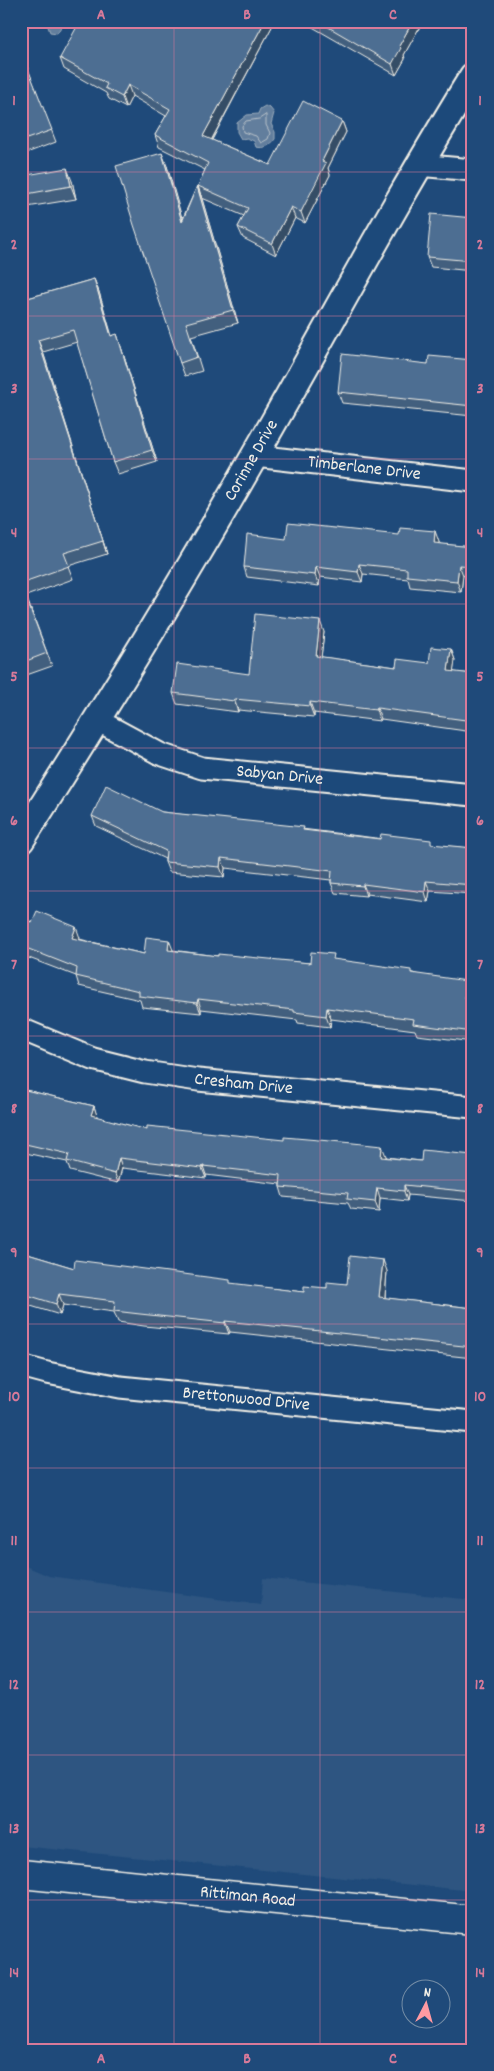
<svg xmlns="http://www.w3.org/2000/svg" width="494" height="2071" font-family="Dekko,sans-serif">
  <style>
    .built { fill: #2d5581 }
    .water { fill: #627e9d; stroke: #9cacbb }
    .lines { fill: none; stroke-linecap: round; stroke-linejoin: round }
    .shore { stroke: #bac3ca; stroke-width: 1 }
    .minor-casing { stroke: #f4f1e8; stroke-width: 25 }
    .tertiary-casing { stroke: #f4f1e8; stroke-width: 30 }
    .secondary-casing { stroke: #f4f1e8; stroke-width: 31 }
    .minor { stroke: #1f4a7a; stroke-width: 21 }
    .tertiary { stroke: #1f4a7a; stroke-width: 26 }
    .secondary { stroke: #1f4a7a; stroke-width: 28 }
    .wall { fill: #425f7e; stroke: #f4f1e8 }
    .shaded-wall { fill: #364d66; stroke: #f4f1e8 }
    .building { fill: #4d6e92; stroke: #f4f1e8 }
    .grid { fill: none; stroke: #d87a9a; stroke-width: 1; stroke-opacity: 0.55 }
    .labels { text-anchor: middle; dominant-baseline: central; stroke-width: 5; stroke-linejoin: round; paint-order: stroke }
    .street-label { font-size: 18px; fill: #f4f1e8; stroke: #1f4a7a }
    .neatline { fill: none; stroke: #d87a9a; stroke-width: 2 }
    .grid-label { font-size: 16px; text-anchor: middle; font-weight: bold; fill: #d87a9a }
  </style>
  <rect width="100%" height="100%" fill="#1f4a7a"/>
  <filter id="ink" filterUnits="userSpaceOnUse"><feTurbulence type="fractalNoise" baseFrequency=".02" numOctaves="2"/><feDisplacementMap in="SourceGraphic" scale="10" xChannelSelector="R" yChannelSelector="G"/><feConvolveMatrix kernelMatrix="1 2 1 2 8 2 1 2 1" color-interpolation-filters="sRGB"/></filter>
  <g filter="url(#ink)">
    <!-- built -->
    <polygon class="built" points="21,1564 49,1576 261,1605 263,1578 473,1600 473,1891 21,1846"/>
    <!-- water -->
    <g class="water">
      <polygon points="46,21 65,21 57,33 50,32"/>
      <path d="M265,106L270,108L274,113L271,124L275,132V139C270,146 264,149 256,147L254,141L247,138L241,139L237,132V123L247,115L258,114L260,109Z"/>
    </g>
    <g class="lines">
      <!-- shore -->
      <polygon class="shore" points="266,115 266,125 270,133 268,139 261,143 256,136 243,132 242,126 246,121 259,119"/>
      <!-- minor casing -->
      <g class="minor-casing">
        <g id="minor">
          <polyline points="418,165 473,170"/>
          <path id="s1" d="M255,456L473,481"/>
          <path id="s2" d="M97,720L160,754L202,768L473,795"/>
          <path id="s3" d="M21,1029L93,1059L145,1072L198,1080L473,1107"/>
          <path id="s4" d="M21,1366L47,1373L120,1387L473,1422"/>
        </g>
      </g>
      <!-- tertiary casing -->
      <g class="tertiary-casing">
        <g id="tertiary">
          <path id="s5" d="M21,840C102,713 181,585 255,455C328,328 396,200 473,76"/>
        </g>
      </g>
      <!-- secondary casing -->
      <g class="secondary-casing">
        <g id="secondary">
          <path id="s6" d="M21,1874L473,1920"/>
        </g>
      </g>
      <!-- minor -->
      <use href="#minor" class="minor"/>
      <!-- tertiary -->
      <use href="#tertiary" class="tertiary"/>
      <!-- secondary -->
      <use href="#secondary" class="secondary"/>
    </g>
    <!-- wall -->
    <g class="wall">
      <polygon points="275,21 212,140 270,165 342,121 346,132 328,168 330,175 305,223 295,218 276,255 243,238 238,227 244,216 202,198 198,186 205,170 159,147 155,135 166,116 132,96 126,108 109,99 106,93 64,69 60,58"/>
      <polygon points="302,21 423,21 404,55 405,59 396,75"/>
      <polygon points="21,51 56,142 21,155"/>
      <polygon points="167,166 182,220 197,186 202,199 238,323 191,336 202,371 185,376 180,363"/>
      <polygon points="21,176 72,181 76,199 21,208"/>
      <polygon points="473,218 473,271 431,267 427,257"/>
      <polygon points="94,279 99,292 112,336 121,347 157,462 118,474 113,462 77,342 43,352 107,554 68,566 73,579 26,596 52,666 21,677 21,300"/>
      <polygon points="473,360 473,416 342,403 338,392 428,364"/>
      <polygon points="286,539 439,542 439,544 472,547 473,541 473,576 463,575 461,592 410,587 408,579 363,574 362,582 320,577 319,586 247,577 244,567"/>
      <polygon points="324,632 321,657 396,667 429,663 451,649 455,660 453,672 473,674 473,732 381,719 380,721 314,713 314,717 238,710 238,712 177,704 173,693 249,674"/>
      <polygon points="162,812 433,845 473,848 473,894 430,891 428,902 367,894 366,896 335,893 331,883 331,880 225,868 224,877 169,872 165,862 165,859 96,826 92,816"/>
      <polygon points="21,918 32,922 80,938 79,939 144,954 172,950 218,956 310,963 336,960 413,973 471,991 470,998 473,999 473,1042 417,1035 415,1030 331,1019 330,1027 298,1023 297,1020 201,1009 201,1013 142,1007 140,1000 79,986 76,976 21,955"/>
      <polygon points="21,1089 94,1106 97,1117 147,1130 386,1156 386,1157 421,1161 473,1155 473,1201 408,1195 407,1201 380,1198 379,1212 351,1209 348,1203 283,1197 280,1187 280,1184 206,1175 206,1178 122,1168 118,1183 70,1171 67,1162 21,1152"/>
      <polygon points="21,1252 74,1268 232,1284 304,1292 347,1284 387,1271 385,1298 473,1308 473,1358 230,1332 229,1334 144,1326 118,1322 114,1312 63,1305 60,1315 21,1303"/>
    </g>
    <!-- shaded-wall -->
    <g class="shaded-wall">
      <polygon points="265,21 275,21 207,148 203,136"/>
      <polygon points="413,21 423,21 404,55 405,59 396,75 392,64 399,46"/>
      <polygon points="128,85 132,96 126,108 122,97"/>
      <polygon points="342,121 346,132 328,168 330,175 305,223 301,212 322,161"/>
      <polygon points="162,153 167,166 187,235 182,222"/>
      <polygon points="67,168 72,181 76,199 71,186"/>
      <polygon points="197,186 202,199 238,323 233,310"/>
      <polygon points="291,207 295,218 276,255 272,244"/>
      <polygon points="94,279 99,292 115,349 111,336"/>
      <polygon points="117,334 121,347 157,462 152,450"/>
      <polygon points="38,340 43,352 107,554 103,541"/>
      <polygon points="435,531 439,542 438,554 434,543"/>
      <polygon points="359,564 363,574 362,582 358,572"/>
      <polygon points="459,565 463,575 461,592 457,581"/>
      <polygon points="316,567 320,577 319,586 315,575"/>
      <polygon points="320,621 324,632 320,667 316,656"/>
      <polygon points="451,649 455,660 452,682 448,671"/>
      <polygon points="234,699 238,710 238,712 234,701"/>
      <polygon points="310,702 314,713 314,717 310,706"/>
      <polygon points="377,708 381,719 380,721 376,710"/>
      <polygon points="221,858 225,868 224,877 220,867"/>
      <polygon points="426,881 430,891 428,902 425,892"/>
      <polygon points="363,884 367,894 366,896 363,886"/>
      <polygon points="76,927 80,938 76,948 72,938"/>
      <polygon points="169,940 173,950 171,960 168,950"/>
      <polygon points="467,981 471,991 468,1008 465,998"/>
      <polygon points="198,999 201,1009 201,1013 197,1003"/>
      <polygon points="327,1008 331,1019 330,1027 326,1016"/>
      <polygon points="94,1106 97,1116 95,1125 91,1115"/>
      <polygon points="382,1146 386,1156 385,1167 381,1157"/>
      <polygon points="119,1158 122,1168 118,1183 115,1174"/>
      <polygon points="203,1166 206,1175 206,1178 202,1168"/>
      <polygon points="404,1185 408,1195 407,1201 404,1191"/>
      <polygon points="377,1188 380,1198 379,1212 375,1202"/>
      <polygon points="383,1260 387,1271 384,1309 379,1297"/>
      <polygon points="59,1294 63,1305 60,1315 56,1304"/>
      <polygon points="225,1321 230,1332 229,1334 225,1323"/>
    </g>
    <!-- building -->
    <g class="building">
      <polygon points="80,21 265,21 203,136 270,165 303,101 342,121 322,161 326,163 301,212 291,207 272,244 238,227 248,208 198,186 208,163 155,135 170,109 128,85 122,97 105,88 107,84 60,58"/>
      <polygon points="318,21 413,21 399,46 401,48 392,64"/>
      <polygon points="21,51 52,130 21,141"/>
      <polygon points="162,153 182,222 197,186 233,310 186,323 197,357 180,363 134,225 116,166"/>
      <polygon points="67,168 71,186 21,195 21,176"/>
      <polygon points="431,214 473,218 473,261 427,257"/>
      <polygon points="94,279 111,336 117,334 152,450 113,462 73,330 38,340 103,541 64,553 69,566 21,583 21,300"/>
      <polygon points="342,354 428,364 429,356 473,360 473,406 338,392"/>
      <polygon points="288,523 399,535 400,528 435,531 434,543 472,547 473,541 473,566 459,565 457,581 407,576 407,569 359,564 358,572 316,567 315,575 244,567 247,534 286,539"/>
      <polygon points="21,585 47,653 21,663"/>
      <polygon points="255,614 320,621 316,656 396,667 397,659 429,663 431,647 451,649 448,671 473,674 473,721 377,708 376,710 310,702 310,706 234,699 234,701 173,693 177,664 249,674"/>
      <polygon points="106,785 162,812 304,827 303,830 380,839 381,834 431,840 431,844 473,848 473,885 426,881 425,892 363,884 363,886 331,883 332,871 221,858 220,867 165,862 166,851 92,816"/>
      <polygon points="37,911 76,927 72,938 144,954 146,937 169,940 168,950 218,956 218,954 310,963 311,952 334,954 333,959 411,970 411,973 467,981 465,998 473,999 473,1032 413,1024 414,1019 327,1008 326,1016 294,1012 294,1010 198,999 197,1003 139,996 139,991 76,976 77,968 21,946 21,918 32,922"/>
      <polygon points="21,1089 94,1106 91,1115 147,1130 147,1126 284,1140 284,1137 353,1143 382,1146 381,1157 421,1161 422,1150 473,1155 473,1192 404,1185 404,1191 377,1188 375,1202 347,1199 348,1193 280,1187 281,1175 203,1166 202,1168 119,1158 115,1174 67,1161 69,1154 21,1143"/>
      <polygon points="21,1252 74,1268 75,1260 230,1280 230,1283 304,1292 304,1286 327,1288 327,1282 347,1284 350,1256 383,1260 379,1297 473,1308 473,1347 225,1321 225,1323 140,1314 114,1311 115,1301 59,1294 56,1304 21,1293"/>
    </g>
  </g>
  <!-- grid -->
  <path class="grid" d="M174,21V2050M320,21V2050M21,172H473M21,316H473M21,459H473M21,604H473M21,748H473M21,891H473M21,1036H473M21,1180H473M21,1324H473M21,1468H473M21,1612H473M21,1755H473M21,1900H473"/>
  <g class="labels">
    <!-- street labels -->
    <g class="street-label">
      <text stroke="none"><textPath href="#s5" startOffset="444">Corinne Drive</textPath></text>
      <text stroke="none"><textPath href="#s1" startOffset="110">Timberlane Drive</textPath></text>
      <text stroke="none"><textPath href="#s2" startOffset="194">Sabyan Drive</textPath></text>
      <text stroke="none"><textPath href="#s3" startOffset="231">Cresham Drive</textPath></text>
      <text stroke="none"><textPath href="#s4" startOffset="228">Brettonwood Drive</textPath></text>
      <text stroke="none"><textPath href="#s6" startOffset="228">Rittiman Road</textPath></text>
    </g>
  </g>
  <!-- margin -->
  <rect width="494" height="2071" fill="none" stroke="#1f4a7a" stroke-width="55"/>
  <!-- north arrow -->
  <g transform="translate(426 2004) rotate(6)"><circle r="24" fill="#1f4a7a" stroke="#748da6"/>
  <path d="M0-4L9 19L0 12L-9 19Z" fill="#ff9aa2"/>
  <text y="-8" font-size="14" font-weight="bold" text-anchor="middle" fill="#f4f1e8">N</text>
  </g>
  <rect x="28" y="28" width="438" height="2016" class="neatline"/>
  <g class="grid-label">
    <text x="101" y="19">A</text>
    <text x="247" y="19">B</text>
    <text x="393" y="19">C</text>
    <text x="14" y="105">1</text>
    <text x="480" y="105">1</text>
    <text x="14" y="249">2</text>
    <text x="480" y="249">2</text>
    <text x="14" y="393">3</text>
    <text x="480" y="393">3</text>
    <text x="14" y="537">4</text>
    <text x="480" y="537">4</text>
    <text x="14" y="681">5</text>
    <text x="480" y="681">5</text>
    <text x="14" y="825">6</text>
    <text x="480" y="825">6</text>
    <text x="14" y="969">7</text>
    <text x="480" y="969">7</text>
    <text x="14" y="1113">8</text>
    <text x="480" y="1113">8</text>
    <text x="14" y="1257">9</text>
    <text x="480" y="1257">9</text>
    <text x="14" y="1401">10</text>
    <text x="480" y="1401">10</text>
    <text x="14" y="1545">11</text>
    <text x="480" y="1545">11</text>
    <text x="14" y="1689">12</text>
    <text x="480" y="1689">12</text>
    <text x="14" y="1833">13</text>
    <text x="480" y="1833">13</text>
    <text x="14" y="1977">14</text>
    <text x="480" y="1977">14</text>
    <text x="101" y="2063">A</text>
    <text x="247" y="2063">B</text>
    <text x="393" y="2063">C</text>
  </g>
</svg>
